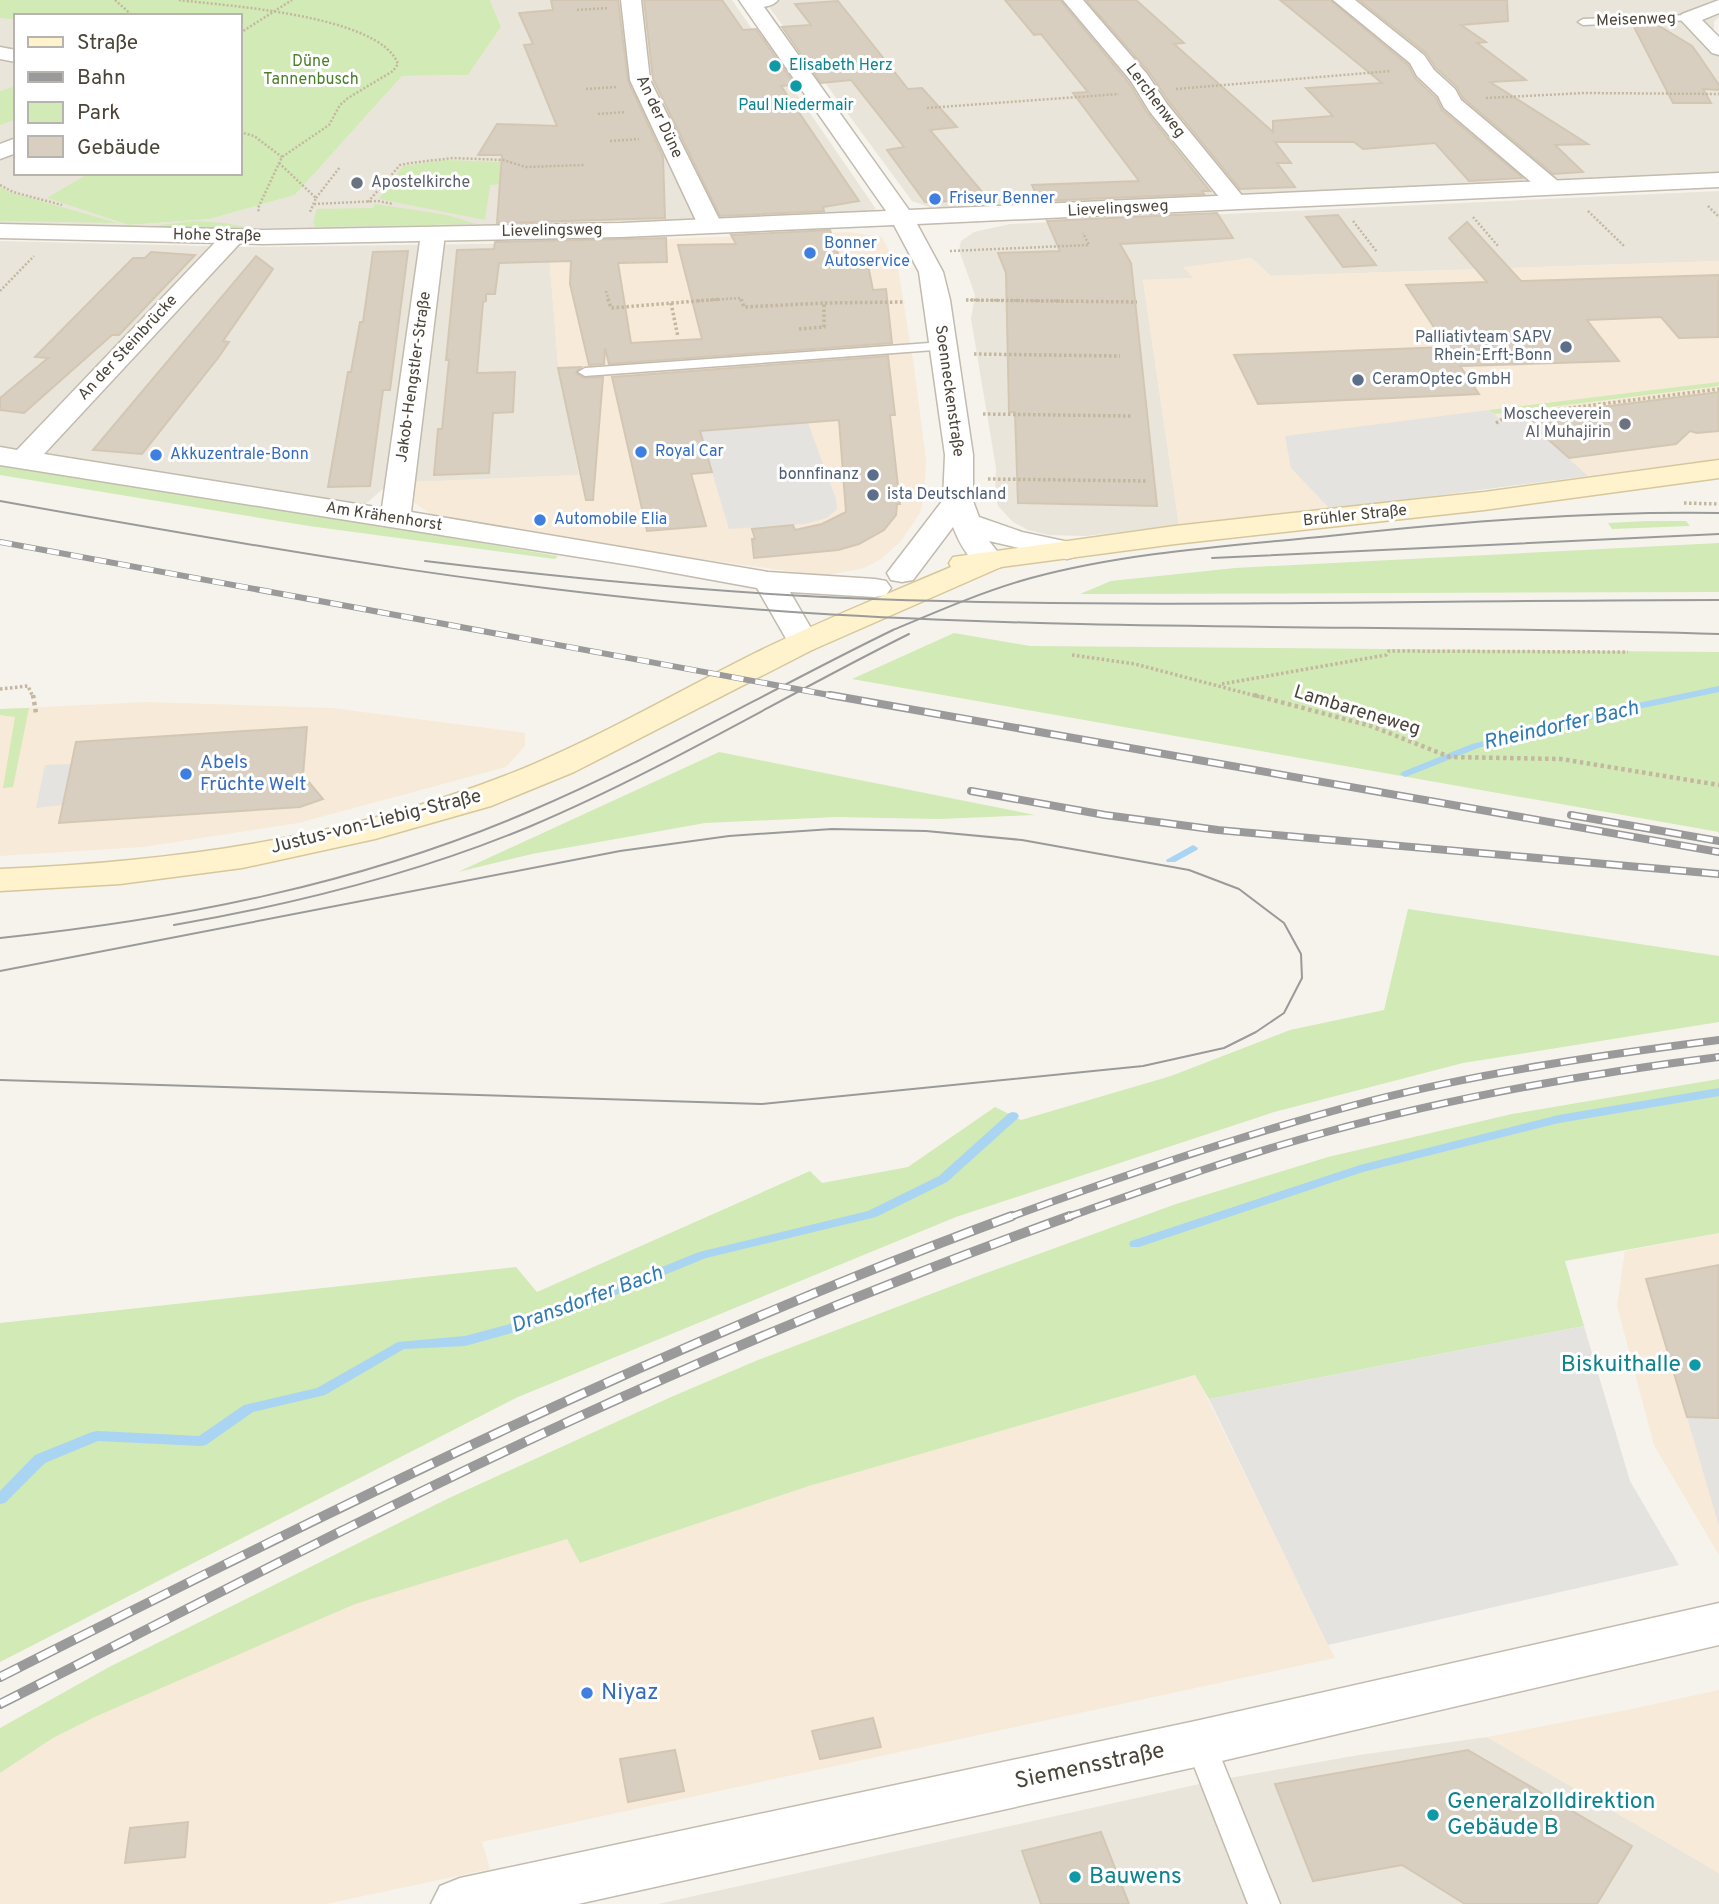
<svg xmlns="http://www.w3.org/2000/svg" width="1719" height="1904" font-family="Overpass,sans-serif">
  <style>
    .residential { fill: #eae5da }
    .commercial { fill: #f7ead8 }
    .green { fill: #d2eab5 }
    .parking { fill: #e5e3e0 }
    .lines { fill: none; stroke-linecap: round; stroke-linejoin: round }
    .stream { fill: #a9d4f2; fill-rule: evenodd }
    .building { fill: #d8cfc1; stroke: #d3c7b4; stroke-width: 2 }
    .service-casing { stroke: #c2bbae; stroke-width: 3 }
    .minor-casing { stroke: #c2bbae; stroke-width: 3 }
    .tertiary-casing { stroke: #c2bbae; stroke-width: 3 }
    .secondary-casing { stroke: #d6c79b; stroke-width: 3 }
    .path-far2 { stroke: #c4b79f; stroke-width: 2.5; stroke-dasharray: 2 2; stroke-linecap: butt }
    .path-far1 { stroke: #c4b79f; stroke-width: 3.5; stroke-dasharray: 2.5 2.5; stroke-linecap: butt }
    .path { stroke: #c4b79f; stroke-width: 4.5; stroke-dasharray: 3.5 3.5; stroke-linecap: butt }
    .service { fill: #fff; fill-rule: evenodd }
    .minor { fill: #fff; fill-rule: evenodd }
    .tertiary { fill: #fff; fill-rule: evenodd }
    .secondary { fill: #fff3cd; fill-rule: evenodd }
    .tram { stroke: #9a9a9a; stroke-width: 2 }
    .rail-far2-casing { stroke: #9a9a9a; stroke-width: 6 }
    .rail-far1-casing { stroke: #9a9a9a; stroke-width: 8 }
    .rail-casing { stroke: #9a9a9a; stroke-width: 10 }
    .rail-far2 { stroke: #fff; stroke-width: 4.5; stroke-dasharray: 12; stroke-linecap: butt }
    .rail-far1 { stroke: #fff; stroke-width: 5; stroke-dasharray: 16; stroke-linecap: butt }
    .rail { stroke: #fff; stroke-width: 7; stroke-dasharray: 21; stroke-linecap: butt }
    .culture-dot { fill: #0f9aa8; stroke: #fff; stroke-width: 2.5 }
    .worship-dot { fill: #6b7280; stroke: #fff; stroke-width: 2.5 }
    .shop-dot { fill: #3f7fe0; stroke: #fff; stroke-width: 2.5 }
    .service-dot { fill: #5c6f8a; stroke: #fff; stroke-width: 2.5 }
    .labels { text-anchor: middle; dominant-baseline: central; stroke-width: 6; stroke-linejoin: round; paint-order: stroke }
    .far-street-label { font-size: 16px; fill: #4b4439; stroke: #fff }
    .far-park-label { font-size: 16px; fill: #4a7f2a; stroke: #fff }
    .far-culture-label { font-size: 16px; fill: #0d838f; stroke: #fff; text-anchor: start }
    .far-worship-label { font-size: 16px; fill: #5b616d; stroke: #fff; text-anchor: start }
    .far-shop-label { font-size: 16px; fill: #366cbe; stroke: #fff; text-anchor: start }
    .far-service-label { font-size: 16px; fill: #4e5e75; stroke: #fff; text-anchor: end }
    .street-label { font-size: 19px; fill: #4b4439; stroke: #fff }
    .shop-label { font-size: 19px; fill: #366cbe; stroke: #fff; text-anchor: start }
    .water-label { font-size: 21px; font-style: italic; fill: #2e7ab2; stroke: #fff }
    .near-culture-label { font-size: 23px; fill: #0d838f; stroke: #fff; text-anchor: start }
    .near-shop-label { font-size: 23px; fill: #366cbe; stroke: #fff; text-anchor: start }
    .near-street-label { font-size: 23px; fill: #4b4439; stroke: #fff }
  </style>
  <rect width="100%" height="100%" fill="#f6f3ec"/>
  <!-- residential -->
  <g class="residential">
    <polygon points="490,0 732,0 876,209 867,212 722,219 312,228 136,228 0,224 0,18 16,20 16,173 89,173 48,198 128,225 210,219 295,195 402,76 468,75 501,27"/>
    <polygon points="764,0 1719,0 1719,17 1714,22 1714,38 1719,42 1719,173 932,208 912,201"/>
    <polygon points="1719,191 1719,261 1271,276 1251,258 1184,268 1195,278 1143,280 1179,525 1086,536 1048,535 1028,530 1013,522 998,506 995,497 996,468 971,319 975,295 959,250 961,241 974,232 1010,224"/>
    <polygon points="0,241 248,247 548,243 558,363 579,475 390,483 363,506 0,447"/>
    <polygon points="1487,1737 1719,1873 1719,1904 658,1904 1213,1781 1359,1755"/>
  </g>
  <!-- commercial -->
  <g class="commercial">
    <polygon points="850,232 882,237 898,269 913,360 926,460 924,497 920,513 901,541 881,559 864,568 823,576 591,544 436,518 411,500 413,482 579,475 558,363 548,243"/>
    <polygon points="1251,258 1271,276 1719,261 1719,459 1330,509 1179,525 1143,280 1193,278 1183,267"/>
    <polygon points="148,702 332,708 525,733 525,746 506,767 298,823 143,847 0,856 0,709"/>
    <polygon points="1719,1233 1719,1555 1654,1445 1617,1306 1625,1251"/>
    <polygon points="1196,1375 1335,1658 482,1842 490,1869 326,1904 0,1904 0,1773 53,1738 99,1715 143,1660 567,1539 581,1563 809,1486"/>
    <polygon points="1719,1690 1719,1873 1487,1737 1632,1709"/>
  </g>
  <!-- green -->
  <g class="green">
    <polygon points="0,0 490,0 501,27 468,75 402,76 295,195 210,219 128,225 47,198 89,173 240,173 240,16 16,16 16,20 0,18"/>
    <polygon points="16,86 16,119 0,125 0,91"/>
    <polygon points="445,160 504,162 572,179 490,185 485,220 379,199 403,166"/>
    <polygon points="0,187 10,192 117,223 0,221"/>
    <polygon points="375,204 447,215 477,224 315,227 313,222 317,209 373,208"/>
    <polygon points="194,221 224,223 258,229 257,231 136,228"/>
    <polygon points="1719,382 1719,386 1494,414 1489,410"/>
    <polygon points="0,460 558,556 555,559 309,526 0,475"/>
    <polygon points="1646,521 1686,521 1690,526 1612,529 1608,523"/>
    <polygon points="1719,543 1719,592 1080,594 1111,581 1235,568"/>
    <polygon points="954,633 1030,646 1719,652 1719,832 852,679"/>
    <polygon points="29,708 13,787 3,788 15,717 0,715 0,709"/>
    <polygon points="719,752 1035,815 939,819 837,817 705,823 532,854 458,872"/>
    <polygon points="1408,909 1719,956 1719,1022 1463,1063 1274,1112 956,1217 518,1397 0,1662 0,1323 516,1267 537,1292 810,1171 822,1183 908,1167 995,1107 1021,1120 1171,1076 1290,1030 1384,1010"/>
    <polygon points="1719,1079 1719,1233 1565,1261 1584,1326 1209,1399 1195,1375 809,1486 580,1563 567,1539 355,1604 99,1715 53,1738 0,1773 0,1728 111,1666 449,1498 671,1397 758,1360 978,1276 1176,1204 1328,1157 1512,1114"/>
  </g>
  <!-- parking -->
  <g class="parking">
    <polygon points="1489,410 1501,420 1523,417 1588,476 1330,509 1291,468 1285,436"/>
    <polygon points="808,423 836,499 837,509 827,518 805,524 729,529 700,432"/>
    <polygon points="71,764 63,805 36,808 45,765"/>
    <polygon points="1584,1326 1630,1481 1679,1565 1328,1645 1209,1399"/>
    <polygon points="1687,1417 1719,1418 1719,1526"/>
  </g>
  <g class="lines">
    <!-- stream -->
    <g class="stream">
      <polygon points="1719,686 1719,692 1619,713 1478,748 1408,776 1405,777 1400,774 1402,772 1472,744 1619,707"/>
      <polygon points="1193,845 1198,848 1197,850 1175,862 1167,862 1166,860"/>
      <polygon points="1719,1088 1719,1096 1559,1123 1363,1172 1139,1247 1131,1247 1129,1244 1131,1241 1360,1165 1559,1115"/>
      <polygon points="1013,1112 1017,1113 1019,1116 1017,1119 947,1182 876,1217 706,1258 547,1323 465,1346 404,1349 325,1395 253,1412 206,1445 201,1446 98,1441 45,1463 5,1503 0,1504 0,1491 35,1455 92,1432 97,1431 199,1436 244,1405 317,1388 398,1342 465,1336 544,1315 699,1252 868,1211 939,1176 1009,1113"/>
    </g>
  </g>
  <!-- building -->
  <g class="building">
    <polygon points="551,0 618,0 628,81 663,157 665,218 497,223 502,155 478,155 497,124 557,126 524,45 533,44 519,13 553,10"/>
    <polygon points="644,0 722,0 743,30 756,29 795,85 781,86 859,201 823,207 824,211 720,216 653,79"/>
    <polygon points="1005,0 1060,0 1129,83 1148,114 1210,191 1202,191 1204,194 1039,201 1032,185 1139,181 1073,93 1088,92 1041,34 1034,35"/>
    <polygon points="1086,0 1136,0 1184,43 1174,44 1273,132 1273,121 1333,116 1306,88 1382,83 1280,0 1330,0 1408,65 1415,78 1436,98 1442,110 1523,178 1469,181 1435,143 1363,149 1354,142 1275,142 1291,163 1277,163 1295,187 1240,189 1169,102 1149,72"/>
    <polygon points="1359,0 1507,0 1508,21 1461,25 1486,42 1477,43 1526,80 1490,82 1588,144 1555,145 1583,172 1553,174 1463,98 1457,87 1436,68 1426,53"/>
    <polygon points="838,1 908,89 922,88 957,127 930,130 989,200 925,202 887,150 904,147 851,80 821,83 782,27 811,25 795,4"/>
    <polygon points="1656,24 1692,46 1700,57 1719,85 1719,90 1703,89 1711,103 1673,103 1633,25"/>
    <polygon points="1217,213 1233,238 1120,244 1131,263 1157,506 1018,503 1015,412 1009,412 1006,273 998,253 1060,251 1047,221"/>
    <polygon points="1338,215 1347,227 1376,265 1343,267 1306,217"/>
    <polygon points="1467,222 1521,281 1719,275 1719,337 1679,338 1661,317 1587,320 1619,361 1460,366 1479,394 1258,404 1234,355 1447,347 1406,285 1487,282 1449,238"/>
    <polygon points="830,230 842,266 868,265 873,290 886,289 892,343 609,364 605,348 604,364 589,365 570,284 571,261 499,263 495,294 486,294 486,301 483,302 477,373 515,372 513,412 493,413 489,473 434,475 438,429 442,429 449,360 446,360 457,250 494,249 495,242 666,238 667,262 618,263 631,343 702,339 678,245 736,244 731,235"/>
    <polygon points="408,251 390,390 383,390 370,486 328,487 348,372 351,372 360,322 363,322 373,252"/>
    <polygon points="151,252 195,255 119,335 112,335 24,413 0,410 0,398 48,358 35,357 133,258 145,258"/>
    <polygon points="256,256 273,269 223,341 229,342 218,358 142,454 93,450"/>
    <polygon points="888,356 895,415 890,415 900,504 897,504 896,515 884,530 859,544 838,550 754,558 752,539 755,539 752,529 793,525 795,530 822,524 846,512 839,420 700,431 712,472 691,474 706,526 647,531 612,377"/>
    <polygon points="581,367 576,373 584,378 603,377 593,500 586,500 558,368"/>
    <polygon points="1719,392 1719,431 1697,433 1690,431 1676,444 1569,458 1523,417"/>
    <polygon points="307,727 303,775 323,799 300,807 59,823 76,742"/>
    <polygon points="1719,1265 1719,1418 1687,1417 1646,1279"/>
    <polygon points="873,1718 881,1747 820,1759 812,1731"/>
    <polygon points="675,1750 684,1791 628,1802 620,1759"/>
    <polygon points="1468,1750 1632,1846 1597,1904 1465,1904 1402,1865 1313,1881 1275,1784"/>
    <polygon points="188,1822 185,1857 125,1863 130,1828"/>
    <polygon points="1101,1832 1129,1904 1041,1904 1022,1851"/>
  </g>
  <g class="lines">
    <!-- service casing -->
    <g class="service-casing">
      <g id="service">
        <polygon points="1689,15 1694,18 1693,20 1583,25 1578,22 1583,19"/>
        <polygon points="943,342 950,346 948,349 585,376 578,372 585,368"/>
        <polygon points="1200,1730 1211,1734 1215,1743 1280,1904 1248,1904 1185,1743 1189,1734"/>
      </g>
    </g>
    <!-- minor casing -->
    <g class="minor-casing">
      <g id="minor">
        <polygon points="621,0 641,0 650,80 723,227 719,232 703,232 699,227 630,80"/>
        <path d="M741,0H778C771,9 753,8 743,5Z"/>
        <polygon points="1063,0 1083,0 1147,74 1167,104 1244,198 1248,203 1244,208 1228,208 1150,112 1131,81"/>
        <polygon points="1333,0 1355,0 1424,55 1434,70 1455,89 1461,100 1560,183 1564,188 1560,193 1544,193 1444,108 1438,96 1417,76 1410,63"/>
        <polygon points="1719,0 1719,13 1702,20 1719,37 1719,55 1712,53 1679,18 1682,14"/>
        <polygon points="0,47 16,50 16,62 0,59"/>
        <polygon points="16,138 16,153 0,159 0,144"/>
        <polygon points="433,227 441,229 445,234 411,512 768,572 875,579 886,581 891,588 886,595 875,597 790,592 819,642 814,649 803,652 792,649 757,588 636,566 0,465 0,447 17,450 225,232 233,230 241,232 245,237 241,242 44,454 382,508 421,234 425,229"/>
        <polygon points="1719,1603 1719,1645 1200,1766 578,1904 431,1904 440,1886 460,1878 1200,1720"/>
      </g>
    </g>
    <!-- tertiary casing -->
    <g class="tertiary-casing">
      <path id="tertiary" d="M739,0H759L909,210L1719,173V187L917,224L943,272L950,300L973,455V501L979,517L1022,532L1078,544L1082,550L1078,556L1067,559L989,541L1005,561L1001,567C975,574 962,549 953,527L913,580L902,582L891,580L887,573L943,500L945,455L919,272L894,225L621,237L263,244L0,238V224L263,230L621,223L886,211Z"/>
    </g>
    <!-- secondary casing -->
    <g class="secondary-casing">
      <path id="secondary" d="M1719,460V478L1484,510L1175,544L1001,567L812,650L574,772L491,806L375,839L242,868L120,884L0,891V869C172,862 346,838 507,775C592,742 671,695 753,654C818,622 885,595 951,567L949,563L953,557L1175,526L1484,492Z"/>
    </g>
    <!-- path-far2 -->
    <g class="path-far2">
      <polyline points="115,0 133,16"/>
      <path d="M179,0C227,6 380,15 398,64L393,71L348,98L340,105L329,125L282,157L258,208L259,213"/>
      <polyline points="577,10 607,8"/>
      <polyline points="240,33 292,0"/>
      <polyline points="586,89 617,87"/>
      <polyline points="1176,89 1391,71"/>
      <polyline points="1486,98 1584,93 1719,94"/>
      <polyline points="927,108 1119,94"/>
      <polyline points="598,114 626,112"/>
      <polyline points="240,132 254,136 282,157"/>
      <polyline points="610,141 639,139"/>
      <polyline points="279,163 316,198 310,212"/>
      <polyline points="0,185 13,192 62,205"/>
      <polyline points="316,198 340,167"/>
      <polyline points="368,202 400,165 410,163 453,158 503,160 526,167 584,165"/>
      <polyline points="314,204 378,201 393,204"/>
      <polyline points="1708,206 1719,217"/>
      <polyline points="1588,211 1624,246"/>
      <polyline points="1473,217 1498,246"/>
      <polyline points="1353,221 1377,252"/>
      <polyline points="950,251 1089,245 1083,233"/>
      <polyline points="0,291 34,256"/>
      <polyline points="606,291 609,301"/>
      <polyline points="966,300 1071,301"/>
      <polyline points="698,301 740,298 741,301"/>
    </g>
    <!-- path-far1 -->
    <g class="path-far1">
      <polyline points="608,299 611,308 721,299"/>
      <polyline points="741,299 744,307 824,303"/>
      <polyline points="966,300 1137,302"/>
      <polyline points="671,303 678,337"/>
      <polyline points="799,329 824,327 824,303 905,302"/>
      <polyline points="974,354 1120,356"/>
      <polyline points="983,414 1132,416"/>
      <polyline points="1496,423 1507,416 1719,389"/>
      <polyline points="988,479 1146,481"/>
      <polyline points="1684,503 1719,504"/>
      <polyline points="1072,655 1135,664 1260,697"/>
      <polyline points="1222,684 1386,655 1389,651 1628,652"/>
      <polyline points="0,689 28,686 33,697"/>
    </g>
    <!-- path -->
    <g class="path">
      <polyline points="33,695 36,713"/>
      <polyline points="1254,695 1371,726 1450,757 1561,759 1719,785"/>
    </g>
    <!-- service -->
    <use href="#service" class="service"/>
    <!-- minor -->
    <use href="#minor" class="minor"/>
    <!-- tertiary -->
    <use href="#tertiary" class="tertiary"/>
    <!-- secondary -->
    <use href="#secondary" class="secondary"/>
    <!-- tram -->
    <g class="tram">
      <path d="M0,501C268,549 536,596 808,613C1111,632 1415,624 1719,634"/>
      <polyline points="1212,558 1719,534"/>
      <path d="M425,561C574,579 723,594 873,599C1155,609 1437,600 1719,600"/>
      <path d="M174,925C296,904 416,874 531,826C661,771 782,697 909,634"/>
      <path d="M0,938C181,919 360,884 528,812C653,759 771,689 893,630C938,611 984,591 1031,578C1128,552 1230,546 1329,536C1459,522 1588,511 1719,513"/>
      <polyline points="0,971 620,851 729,836 832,829 926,831 1022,840 1189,870 1239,889 1284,923 1301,954 1302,978 1284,1013 1256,1032 1224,1048 1143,1066 761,1104 0,1080"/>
    </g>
    <!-- rail-far2 casing -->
    <g class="rail-far2-casing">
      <polyline id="rail-far2" points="0,542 840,697"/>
    </g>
    <!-- rail-far1 casing -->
    <g class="rail-far1-casing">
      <g id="rail-far1">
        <polyline points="830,695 1719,852"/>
        <polyline points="971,791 1105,815 1218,830 1719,874"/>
        <polyline points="1571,815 1719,841"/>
        <path d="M1007,1218C1127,1174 1247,1133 1370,1101C1484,1072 1602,1055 1719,1040"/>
        <path d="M1065,1218C1151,1188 1235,1157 1323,1133C1453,1097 1585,1074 1719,1057"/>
      </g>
    </g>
    <!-- rail casing -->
    <g class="rail-casing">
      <g id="rail">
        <path d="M0,1677C331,1510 664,1344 1012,1216"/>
        <path d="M0,1704C190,1608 379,1509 572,1420C735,1345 901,1277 1070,1216"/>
      </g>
    </g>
    <!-- rail-far2 -->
    <use href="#rail-far2" class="rail-far2"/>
    <!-- rail-far1 -->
    <use href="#rail-far1" class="rail-far1"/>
    <!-- rail -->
    <use href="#rail" class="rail"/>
  </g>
  <!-- markers -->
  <g class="culture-dot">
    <circle cx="775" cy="66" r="7"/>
    <circle cx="796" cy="86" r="7"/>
    <circle cx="1695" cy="1365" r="7"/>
    <circle cx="1433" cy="1815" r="7"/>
    <circle cx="1075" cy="1877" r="7"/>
  </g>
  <g class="worship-dot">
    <circle cx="357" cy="183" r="7"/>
    <circle cx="1625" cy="424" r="7"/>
  </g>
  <g class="shop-dot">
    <circle cx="935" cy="199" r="7"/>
    <circle cx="810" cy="253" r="7"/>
    <circle cx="641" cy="452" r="7"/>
    <circle cx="156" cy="455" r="7"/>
    <circle cx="540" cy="520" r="7"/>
    <circle cx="186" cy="774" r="7"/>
    <circle cx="587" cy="1693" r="7"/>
  </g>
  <g class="service-dot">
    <circle cx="1566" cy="347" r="7"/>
    <circle cx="1358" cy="380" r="7"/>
    <circle cx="873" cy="475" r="7"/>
    <circle cx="873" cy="495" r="7"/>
  </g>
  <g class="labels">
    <!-- far-street labels -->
    <g class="far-street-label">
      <text transform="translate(1636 20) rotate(-2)">Meisenweg</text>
      <text transform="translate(1155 101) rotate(53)">Lerchenweg</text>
      <text transform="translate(659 117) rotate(65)">An der Düne</text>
      <text transform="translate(1118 209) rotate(-3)">Lievelingsweg</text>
      <text transform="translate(552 231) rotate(-1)">Lievelingsweg</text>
      <text transform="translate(217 236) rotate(1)">Hohe Straße</text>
      <text transform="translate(128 348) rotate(-47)">An der Steinbrücke</text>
      <text transform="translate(414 377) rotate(-82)">Jakob-Hengstler-Straße</text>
      <text transform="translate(949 391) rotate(82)">Soenneckenstraße</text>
      <text transform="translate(1355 516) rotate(-6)">Brühler Straße</text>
      <text transform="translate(384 517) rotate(9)">Am Krähenhorst</text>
    </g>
    <!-- far-park labels -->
    <g class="far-park-label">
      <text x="311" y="62">Düne<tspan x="311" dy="18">Tannenbusch</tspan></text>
    </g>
    <!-- far-culture labels -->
    <g class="far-culture-label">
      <text x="789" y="66">Elisabeth Herz</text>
      <text x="796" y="106" text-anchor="middle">Paul Niedermair</text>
    </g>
    <!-- far-worship labels -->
    <g class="far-worship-label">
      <text x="371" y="183">Apostelkirche</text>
      <text x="1611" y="415" text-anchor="end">Moscheeverein<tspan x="1611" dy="18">Al Muhajirin</tspan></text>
    </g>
    <!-- far-shop labels -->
    <g class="far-shop-label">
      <text x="949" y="199">Friseur Benner</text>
      <text x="824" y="244">Bonner<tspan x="824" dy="18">Autoservice</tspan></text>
      <text x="655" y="452">Royal Car</text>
      <text x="170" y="455">Akkuzentrale-Bonn</text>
      <text x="554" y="520">Automobile Elia</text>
    </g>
    <!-- far-service labels -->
    <g class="far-service-label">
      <text x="1552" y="338">Palliativteam SAPV<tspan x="1552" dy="18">Rhein-Erft-Bonn</tspan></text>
      <text x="1372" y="380" text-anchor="start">CeramOptec GmbH</text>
      <text x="859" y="475">bonnfinanz</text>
      <text x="887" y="495" text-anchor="start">ista Deutschland</text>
    </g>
    <!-- street labels -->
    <g class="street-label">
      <text transform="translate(1357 711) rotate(17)">Lambareneweg</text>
      <text transform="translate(376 822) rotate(-14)">Justus-von-Liebig-Straße</text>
    </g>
    <!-- shop labels -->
    <g class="shop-label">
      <text x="200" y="763">Abels<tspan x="200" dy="22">Früchte Welt</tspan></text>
    </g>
    <!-- water labels -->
    <g class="water-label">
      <text transform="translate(1561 726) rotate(-13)">Rheindorfer Bach</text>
      <text transform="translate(587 1300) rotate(-20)">Dransdorfer Bach</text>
    </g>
    <!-- near-culture labels -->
    <g class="near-culture-label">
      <text x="1681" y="1365" text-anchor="end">Biskuithalle</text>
      <text x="1447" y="1802">Generalzolldirektion<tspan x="1447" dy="26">Gebäude B</tspan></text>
      <text x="1089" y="1877">Bauwens</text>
    </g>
    <!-- near-shop labels -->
    <g class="near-shop-label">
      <text x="601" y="1693">Niyaz</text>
    </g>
    <!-- near-street labels -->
    <g class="near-street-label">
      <text transform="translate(1090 1767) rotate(-12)">Siemensstraße</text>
    </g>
  </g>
  <!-- legend -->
  <rect x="14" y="14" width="228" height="161" fill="#ffffff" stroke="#b7b4b0" stroke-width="2"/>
  <rect x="28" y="37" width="35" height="10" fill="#fff3cd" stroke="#b7b4b0" stroke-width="2"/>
  <text x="77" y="49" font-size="21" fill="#4b4439">Straße</text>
  <rect x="28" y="72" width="35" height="10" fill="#9a9a9a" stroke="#b7b4b0" stroke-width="2"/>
  <text x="77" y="84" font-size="21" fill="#4b4439">Bahn</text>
  <rect x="28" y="102" width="35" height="21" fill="#d2eab5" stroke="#b7b4b0" stroke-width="2"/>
  <text x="77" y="119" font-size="21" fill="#4b4439">Park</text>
  <rect x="28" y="136" width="35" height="21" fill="#d8cfc1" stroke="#b7b4b0" stroke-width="2"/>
  <text x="77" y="154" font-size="21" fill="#4b4439">Gebäude</text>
</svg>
